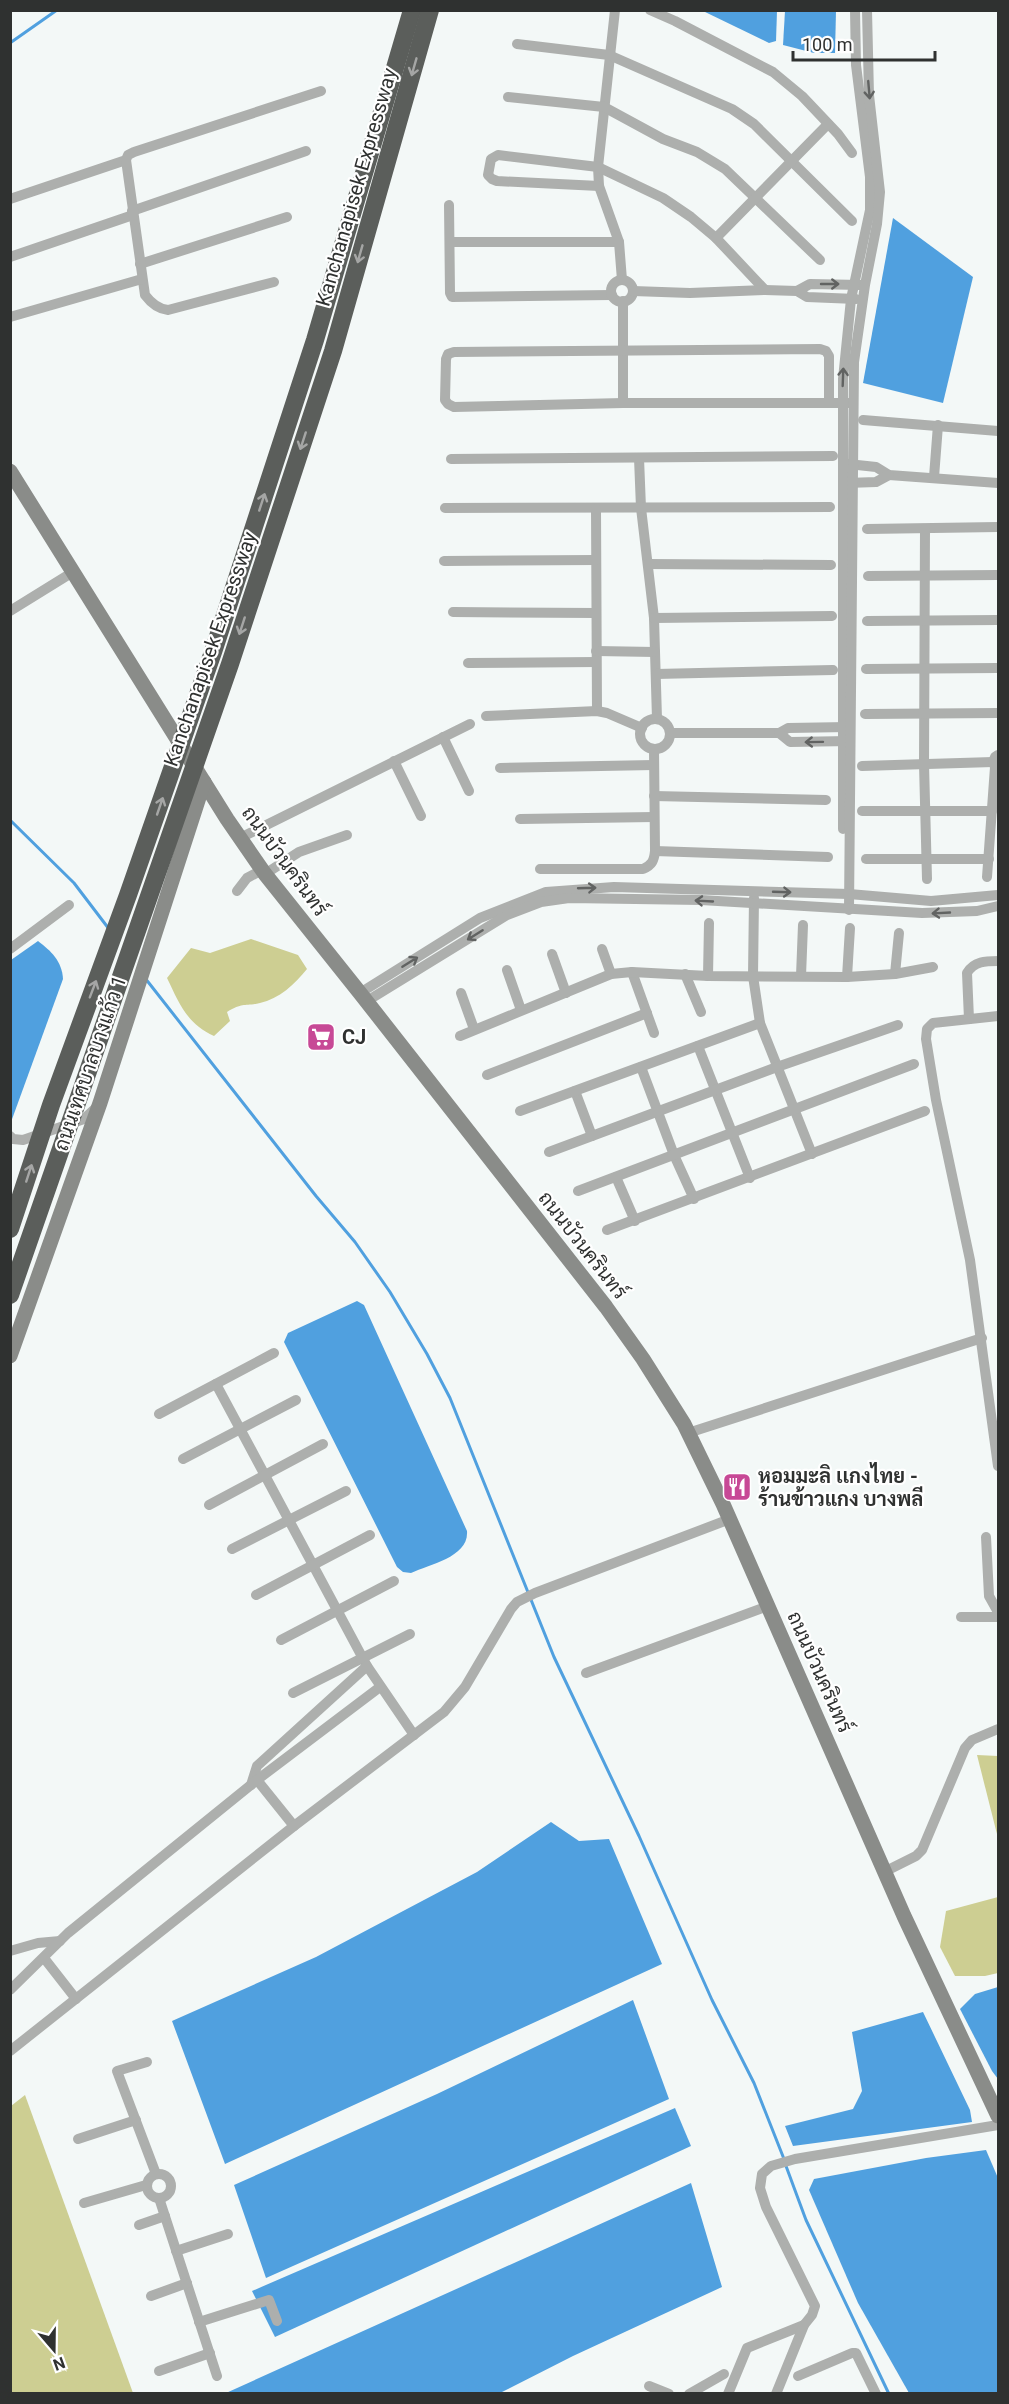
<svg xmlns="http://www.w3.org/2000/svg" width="1009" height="2404" font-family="Roboto,Sarabun,sans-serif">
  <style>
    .green { fill: #cdce92 }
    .water { fill: #50a0df }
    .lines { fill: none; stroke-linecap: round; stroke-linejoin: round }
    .stream { stroke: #50a0df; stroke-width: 3 }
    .street { stroke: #adafad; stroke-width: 10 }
    .secondary { stroke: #8a8c89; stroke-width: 15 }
    .highway { stroke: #5b5e5b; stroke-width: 18 }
    .oneway { stroke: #a5a6a5 }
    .oneway2 { stroke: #616362 }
    .labels { text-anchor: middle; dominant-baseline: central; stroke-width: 4.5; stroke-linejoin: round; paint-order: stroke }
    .street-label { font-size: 20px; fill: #2f3130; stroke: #fff }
    .poi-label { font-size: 20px; font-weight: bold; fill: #2f3130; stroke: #fff; text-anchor: start }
  </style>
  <rect width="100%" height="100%" fill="#f3f8f7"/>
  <!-- green -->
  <g class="green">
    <path d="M251,939L298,955L307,969C295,984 279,999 260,1003C243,1007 244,1002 227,1012L230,1021L214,1036C187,1024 179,1003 167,978L191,948L210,953Z"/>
    <polygon points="977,1755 998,1756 998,1838"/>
    <polygon points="998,1897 998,1973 985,1976 955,1976 940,1947 946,1911"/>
    <polygon points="25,2095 133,2393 11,2393 11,2106"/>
  </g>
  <!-- water -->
  <g class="water">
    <polygon points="703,11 777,11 776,41 769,43"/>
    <polygon points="785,11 836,11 835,53 814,53 783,45"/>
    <polygon points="893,218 973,277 943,403 863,383"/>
    <path d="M38,941C51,951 62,961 63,979L11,1122V960Z"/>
    <path d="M357,1301L364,1305L467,1531C469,1557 430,1564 411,1573L403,1572L397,1567L284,1342L288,1333Z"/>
    <polygon points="551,1822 579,1841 609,1839 662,1964 225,2164 172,2021 316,1957 477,1872"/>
    <polygon points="998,1987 998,2079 992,2071 960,2009 975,1994"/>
    <polygon points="633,2000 669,2099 266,2278 234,2185 437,2094"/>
    <polygon points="923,2012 970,2110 972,2122 793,2146 785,2126 853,2109 862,2091 852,2032"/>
    <polygon points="675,2108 691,2146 275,2337 252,2291"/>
    <polygon points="986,2150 998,2178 998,2393 909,2393 858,2303 809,2190 814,2179 926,2158"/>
    <polygon points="691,2183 722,2287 573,2356 500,2393 226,2393"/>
  </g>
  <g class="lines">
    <!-- stream -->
    <g class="stream">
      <polyline points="10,43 57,10"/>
      <polyline points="10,820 74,883 109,929"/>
      <polyline points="145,978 316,1196 355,1242 390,1292 427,1354 450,1398 554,1657 639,1836 712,2000 754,2083 784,2159"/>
      <polyline points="786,2166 806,2220 889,2394"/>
    </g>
    <!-- street -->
    <g class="street">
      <polyline points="615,10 598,167 599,186 619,242 622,280"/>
      <polyline points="650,10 675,21 773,72 802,96 838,134 852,153"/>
      <polyline points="517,44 609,55 732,109 754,124 852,221"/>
      <polyline points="508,97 604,107 663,139 697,152 725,169 820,260"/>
      <polyline points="599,186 497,181 492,179 488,175 491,159 498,155 598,167 663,198 691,217 716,238 765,290"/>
      <polyline points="10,199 126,160"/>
      <polyline points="449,205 450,293 452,297 612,295"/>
      <polyline points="132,211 306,151"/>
      <polyline points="716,238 828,124"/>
      <polyline points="450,242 619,242"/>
      <polyline points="10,257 133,215"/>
      <polyline points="140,264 287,217"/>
      <circle cx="622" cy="291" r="11"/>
      <path d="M274,282L168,310C158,309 151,303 145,295L126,160L128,155L134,152L321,91"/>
      <polyline points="633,291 690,293 765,290 797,291 807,297 856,299"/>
      <polyline points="797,291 810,284 861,285"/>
      <polyline points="10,317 142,279"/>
      <polyline points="623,403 623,301"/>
      <polyline points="829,403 829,356 826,351 820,349 454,352 448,354 446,359 445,400 448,404 454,407 623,403 850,403"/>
      <polyline points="863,420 998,431"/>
      <polyline points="639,458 641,508 654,618 657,719"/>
      <polyline points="451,459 833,456"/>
      <polyline points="848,464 876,467 889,475 998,483"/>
      <polyline points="934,477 938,425"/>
      <polyline points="847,483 876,482 889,475"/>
      <polyline points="445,508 830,507"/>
      <polyline points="596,509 597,711"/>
      <polyline points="867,529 998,527"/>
      <polyline points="925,529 924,764 927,879"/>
      <polyline points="444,561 596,560"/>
      <polyline points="648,564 831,565"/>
      <polyline points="868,576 998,575"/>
      <polyline points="10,611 73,572"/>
      <polyline points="453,612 596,613"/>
      <polyline points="654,618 832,616"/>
      <polyline points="867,621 998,620"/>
      <polyline points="596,651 655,652"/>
      <polyline points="468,663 596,662"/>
      <polyline points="866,669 998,668"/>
      <polyline points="656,674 833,670"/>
      <polyline points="865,714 998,713"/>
      <polyline points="486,716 597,711 607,713 642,728"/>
      <circle cx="655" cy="734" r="15"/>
      <polyline points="670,733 779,733 788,728 848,727"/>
      <polyline points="779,733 790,742 850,741"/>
      <polyline points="443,737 469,791"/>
      <polyline points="394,761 421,816"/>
      <polyline points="862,766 993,762"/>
      <polyline points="500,768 654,765"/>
      <polyline points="654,796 826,800"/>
      <polyline points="862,811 992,811"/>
      <polyline points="520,819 654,817"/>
      <polyline points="843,829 843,379 851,299 870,210 870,177 856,65 855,10"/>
      <polyline points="240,838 470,724"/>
      <polyline points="655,851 828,857"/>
      <polyline points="866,859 989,859"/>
      <path d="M540,869H643C652,865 654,861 655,851L654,749"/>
      <polyline points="265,874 299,852 347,835"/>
      <polyline points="987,877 995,767 993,762 995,757 998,755"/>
      <polyline points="237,891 247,878 262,870"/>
      <polyline points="754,898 753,976 760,1023 812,1154"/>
      <polyline points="849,910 854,362 865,285 877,224 880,192 869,95 867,10"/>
      <polyline points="10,949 69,905"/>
      <polyline points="602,949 611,974"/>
      <polyline points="552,954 566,993"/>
      <polyline points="507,970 521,1010"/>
      <polyline points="632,972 654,1033"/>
      <polyline points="685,974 701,1012"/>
      <polyline points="895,974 899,933"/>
      <polyline points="708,976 709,923"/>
      <polyline points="801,976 803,925"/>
      <polyline points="847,977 850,928"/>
      <polyline points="360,993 480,918 546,892 614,887 849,894 931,901 998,895"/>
      <polyline points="461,993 474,1029"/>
      <polyline points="367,1001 507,915 541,902 569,898 701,900 922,913 977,911 998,906"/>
      <polyline points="998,1016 933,1023 927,1029 926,1039 936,1100 970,1260 998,1466"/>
      <path d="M969,1019L967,973C974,961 986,961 998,961"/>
      <polyline points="460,1036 611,974 632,972 708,976 847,977 895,974 933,967"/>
      <polyline points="698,1046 750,1178"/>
      <polyline points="641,1067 674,1155 694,1199"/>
      <polyline points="487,1075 647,1013"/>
      <polyline points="575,1091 592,1136"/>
      <polyline points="520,1111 760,1023"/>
      <polyline points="10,1136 13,1139 23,1140 84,1119 98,1106"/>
      <polyline points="549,1152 777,1067 898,1025"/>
      <polyline points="616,1177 635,1221"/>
      <polyline points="578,1191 914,1064"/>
      <polyline points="607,1230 925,1111"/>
      <polyline points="216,1384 367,1666 414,1735"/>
      <polyline points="159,1414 274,1353"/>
      <polyline points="688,1433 982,1338"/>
      <polyline points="183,1459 296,1400"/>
      <polyline points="209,1505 323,1444"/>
      <polyline points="986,1537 989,1596 998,1612"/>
      <polyline points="232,1549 346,1491"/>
      <polyline points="256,1595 370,1535"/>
      <polyline points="961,1617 998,1617"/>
      <polyline points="281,1640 394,1581"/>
      <polyline points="586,1673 768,1606"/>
      <polyline points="293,1693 410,1634"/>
      <polyline points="257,1780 294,1826"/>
      <polyline points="251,1785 257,1766 367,1666"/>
      <polyline points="884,1872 916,1856 922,1850 965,1748 972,1740 998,1729"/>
      <polyline points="10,1951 38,1943 60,1941"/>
      <polyline points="44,1958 76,1999"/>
      <polyline points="10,1990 68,1933 257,1780 380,1687"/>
      <polyline points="10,2051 294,1826 444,1712 465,1687 511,1609 517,1602 535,1593 730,1519"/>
      <polyline points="147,2062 117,2071 156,2174"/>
      <polyline points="78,2139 136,2120"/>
      <circle cx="159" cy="2186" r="12"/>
      <polyline points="159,2198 217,2376"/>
      <polyline points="84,2203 146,2185"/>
      <polyline points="139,2225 165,2216"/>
      <polyline points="176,2251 228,2234"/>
      <polyline points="151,2296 187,2283"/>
      <polyline points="199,2322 269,2300 277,2321"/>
      <polyline points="159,2371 210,2353"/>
      <polyline points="798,2376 852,2353 856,2353 876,2394"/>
      <polyline points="649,2386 669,2394"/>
      <polyline points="689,2394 724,2374"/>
      <polyline points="728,2394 747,2348 804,2325"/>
      <polyline points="776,2394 804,2325 812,2315 815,2306 766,2207 760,2188 762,2174 771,2166 795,2159 998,2125"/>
    </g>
    <!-- secondary -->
    <g class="secondary">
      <polyline points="10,471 227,819 265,874 360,993 606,1307 643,1359 684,1424 723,1504 904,1916 998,2116"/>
      <polyline points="10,1356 100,1103 204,782"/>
    </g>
    <!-- highway -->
    <g class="highway">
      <polyline points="10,1229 51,1105 128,895 213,652 315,340 412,10"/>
      <polyline points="10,1295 230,664 333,351 430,10"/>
    </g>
  </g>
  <!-- one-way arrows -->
  <defs><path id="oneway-shaft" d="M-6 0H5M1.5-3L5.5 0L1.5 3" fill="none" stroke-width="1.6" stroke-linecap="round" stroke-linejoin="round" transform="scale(1.5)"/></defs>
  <g class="oneway">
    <use href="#oneway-shaft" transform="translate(414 67) rotate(106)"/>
    <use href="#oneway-shaft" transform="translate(360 254) rotate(106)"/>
    <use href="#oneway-shaft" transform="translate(303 441) rotate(108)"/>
    <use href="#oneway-shaft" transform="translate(262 502) rotate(-72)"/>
    <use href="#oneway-shaft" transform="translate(242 626) rotate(108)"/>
    <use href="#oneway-shaft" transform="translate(160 806) rotate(-71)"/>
    <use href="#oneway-shaft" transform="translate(93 989) rotate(-69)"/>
    <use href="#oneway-shaft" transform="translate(29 1173) rotate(-72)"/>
  </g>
  <g class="oneway2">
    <use href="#oneway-shaft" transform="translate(869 90) rotate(85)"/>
    <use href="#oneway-shaft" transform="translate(830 284)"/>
    <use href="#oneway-shaft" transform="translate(843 377) rotate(-88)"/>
    <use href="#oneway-shaft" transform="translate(814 742) rotate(179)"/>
    <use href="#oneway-shaft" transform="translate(587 888) rotate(-2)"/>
    <use href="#oneway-shaft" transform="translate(782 892) rotate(2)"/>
    <use href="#oneway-shaft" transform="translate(704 901) rotate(-177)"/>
    <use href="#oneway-shaft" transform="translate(941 913) rotate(177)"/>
    <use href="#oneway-shaft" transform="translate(475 935) rotate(148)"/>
    <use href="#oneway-shaft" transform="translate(410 962) rotate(-32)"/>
  </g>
  <!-- icons -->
  <defs>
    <g id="supermarket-square" transform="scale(1.5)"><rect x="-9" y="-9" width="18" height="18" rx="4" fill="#c74996" stroke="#fff"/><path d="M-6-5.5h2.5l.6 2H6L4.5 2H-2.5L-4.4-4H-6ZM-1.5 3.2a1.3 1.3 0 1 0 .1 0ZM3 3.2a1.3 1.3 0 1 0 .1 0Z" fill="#fff"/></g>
    <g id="restaurant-square" transform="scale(1.5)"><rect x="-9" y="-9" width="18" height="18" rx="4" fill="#c74996" stroke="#fff"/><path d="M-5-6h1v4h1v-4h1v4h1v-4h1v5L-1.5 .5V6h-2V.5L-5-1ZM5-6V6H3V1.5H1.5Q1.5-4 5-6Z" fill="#fff"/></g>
  </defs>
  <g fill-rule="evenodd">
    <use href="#supermarket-square" x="321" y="1037"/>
    <use href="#restaurant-square" x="737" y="1487"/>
  </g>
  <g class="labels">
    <!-- street labels -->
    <g class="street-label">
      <text transform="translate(356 187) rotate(-74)">Kanchanapisek Expressway</text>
      <text transform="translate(210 649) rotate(-71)">Kanchanapisek Expressway</text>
      <text transform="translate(285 861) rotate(54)">ถนนบัวนครินทร์</text>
      <text transform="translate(90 1063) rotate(-71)">ถนนเทศบาลบางแก้ว 1</text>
      <text transform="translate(583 1245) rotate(52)">ถนนบัวนครินทร์</text>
      <text transform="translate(820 1672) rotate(66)">ถนนบัวนครินทร์</text>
    </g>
    <!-- poi labels -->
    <g class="poi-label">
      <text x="342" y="1037">CJ</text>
      <text x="758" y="1476">หอมมะลิ เเกงไทย -<tspan x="758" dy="23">ร้านข้าวแกง บางพลี</tspan></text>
    </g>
  </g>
  <!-- border -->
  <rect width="1009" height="2404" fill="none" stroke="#2f3130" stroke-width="24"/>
  <!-- north arrow -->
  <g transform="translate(54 2350) rotate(160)" stroke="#ffffff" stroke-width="4.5" paint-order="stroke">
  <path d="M0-4.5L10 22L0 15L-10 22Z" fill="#2f3130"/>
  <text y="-9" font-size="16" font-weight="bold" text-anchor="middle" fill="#2f3130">N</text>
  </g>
  <!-- scale -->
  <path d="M793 51v9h142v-9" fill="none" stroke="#2f3130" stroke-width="3"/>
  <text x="802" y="51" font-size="18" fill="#2f3130" stroke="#ffffff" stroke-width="4.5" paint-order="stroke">100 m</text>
</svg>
